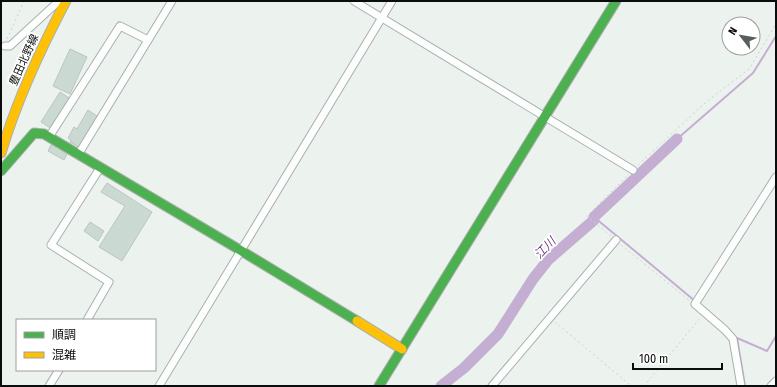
<svg xmlns="http://www.w3.org/2000/svg" width="777" height="387" font-family="'Fira Sans Condensed','Noto Sans JP',sans-serif">
  <style>
    .lines { fill: none; stroke-linecap: round; stroke-linejoin: round }
    .stream { stroke: #c4aed2; stroke-width: 2 }
    .river { stroke: #c4aed2; stroke-width: 11 }
    .building { fill: #cadad2; stroke: #bec4c1 }
    .street-casing { stroke: #abb0ad; stroke-width: 9 }
    .fast-casing { stroke: #abb0ad; stroke-width: 11 }
    .slow-casing { stroke: #abb0ad; stroke-width: 11 }
    .path { stroke: #cdd0cf; stroke-width: 1; stroke-dasharray: 2 3; stroke-linecap: butt }
    .street { stroke: #fcfdfd; stroke-width: 7 }
    .fast { stroke: #4caf50; stroke-width: 9 }
    .slow { stroke: #ffc107; stroke-width: 9 }
    .labels { text-anchor: middle; dominant-baseline: central; stroke-width: 3.5; stroke-linejoin: round; paint-order: stroke }
    .street-label { font-size: 11px; fill: #090d0b; stroke: #fff }
    .water-label { font-size: 12px; font-style: italic; fill: #6b3f81; stroke: #fff }
  </style>
  <rect width="100%" height="100%" fill="#ecf3ef"/>
  <g class="lines">
    <!-- stream -->
    <g class="stream">
      <polyline points="677,139 753,73 776,36"/>
      <polyline points="594,217 695,301"/>
      <polyline points="745,386 737,338 767,351 776,336"/>
    </g>
    <!-- river -->
    <polyline class="river" points="441,386 464,368 498,334 533,279 548,260 594,220 594,217 677,139"/>
  </g>
  <!-- building -->
  <g class="building">
    <polygon points="70,49 87,57 70,94 53,86"/>
    <polygon points="60,92 71,99 52,129 41,122"/>
    <polygon points="88,110 100,118 82,149 70,142 71,140 68,138 74,127 77,129"/>
    <polygon points="52,143 68,152 64,160 48,151"/>
    <polygon points="107,183 152,212 122,261 99,247 125,206 101,192"/>
    <polygon points="90,222 104,231 98,241 84,231"/>
  </g>
  <g class="lines">
    <!-- street casing -->
    <g class="street-casing">
      <g id="street">
        <polyline points="354,1 633,170"/>
        <polyline points="5,46 10,46 59,1"/>
        <polyline points="49,137 120,26 148,40"/>
        <polyline points="78,155 172,1"/>
        <polyline points="87,320 109,282 51,245 100,168"/>
        <polyline points="49,386 59,370"/>
        <polyline points="159,386 392,1"/>
        <polyline points="492,386 616,240"/>
        <polyline points="741,386 733,339 725,330 695,304 776,177"/>
        <polyline points="771,386 776,381"/>
      </g>
    </g>
    <!-- fast casing -->
    <g class="fast-casing">
      <g id="fast">
        <polyline points="1,171 34,133 44,134 240,250 357,321"/>
        <polyline points="379,386 616,1"/>
      </g>
    </g>
    <!-- slow casing -->
    <g class="slow-casing">
      <g id="slow">
        <path d="M1,153C17,100 40,50 66,1"/>
        <polyline points="357,321 402,349"/>
      </g>
    </g>
    <!-- path -->
    <g class="path">
      <polyline points="7,39 24,1"/>
      <polyline points="638,165 705,103 749,69 776,24"/>
      <polyline points="611,236 587,216 629,174"/>
      <polyline points="621,245 690,301"/>
      <polyline points="555,322 631,386"/>
      <polyline points="644,386 701,317"/>
    </g>
    <!-- street -->
    <use href="#street" class="street"/>
    <!-- fast -->
    <use href="#fast" class="fast"/>
    <!-- slow -->
    <use href="#slow" class="slow"/>
  </g>
  <g class="labels">
    <!-- street labels -->
    <g class="street-label">
      <text transform="translate(24 60) rotate(-66)">豊田北野線</text>
    </g>
    <!-- water labels -->
    <g class="water-label">
      <text transform="translate(545 248) rotate(-46)">江川</text>
    </g>
  </g>
  <!-- border -->
  <rect width="777" height="387" fill="none" stroke="#090d0b" stroke-width="4"/>
  <!-- legend -->
  <rect x="16" y="319" width="140" height="52" fill="#ffffff" stroke="#9d9e9d"/>
  <rect x="24" y="332" width="20" height="6" fill="#4caf50" stroke="#9d9e9d"/>
  <text x="52" y="339" font-size="12" fill="#090d0b">順調</text>
  <rect x="24" y="352" width="20" height="6" fill="#ffc107" stroke="#9d9e9d"/>
  <text x="52" y="359" font-size="12" fill="#090d0b">混雑</text>
  <!-- north arrow -->
  <g transform="translate(741 36) rotate(301)"><circle r="19" fill="#ffffff" stroke="#9d9e9d"/>
  <path d="M0-3L7 15L0 10L-7 15Z" fill="#585e5b"/>
  <text y="-6" font-size="11" font-weight="bold" text-anchor="middle" fill="#090d0b">N</text>
  </g>
  <!-- scale -->
  <path d="M633 363v6h89v-6" fill="none" stroke="#090d0b" stroke-width="2"/>
  <text x="639" y="363" font-size="12" fill="#090d0b" stroke="#ffffff" stroke-width="3" paint-order="stroke">100 m</text>
</svg>
